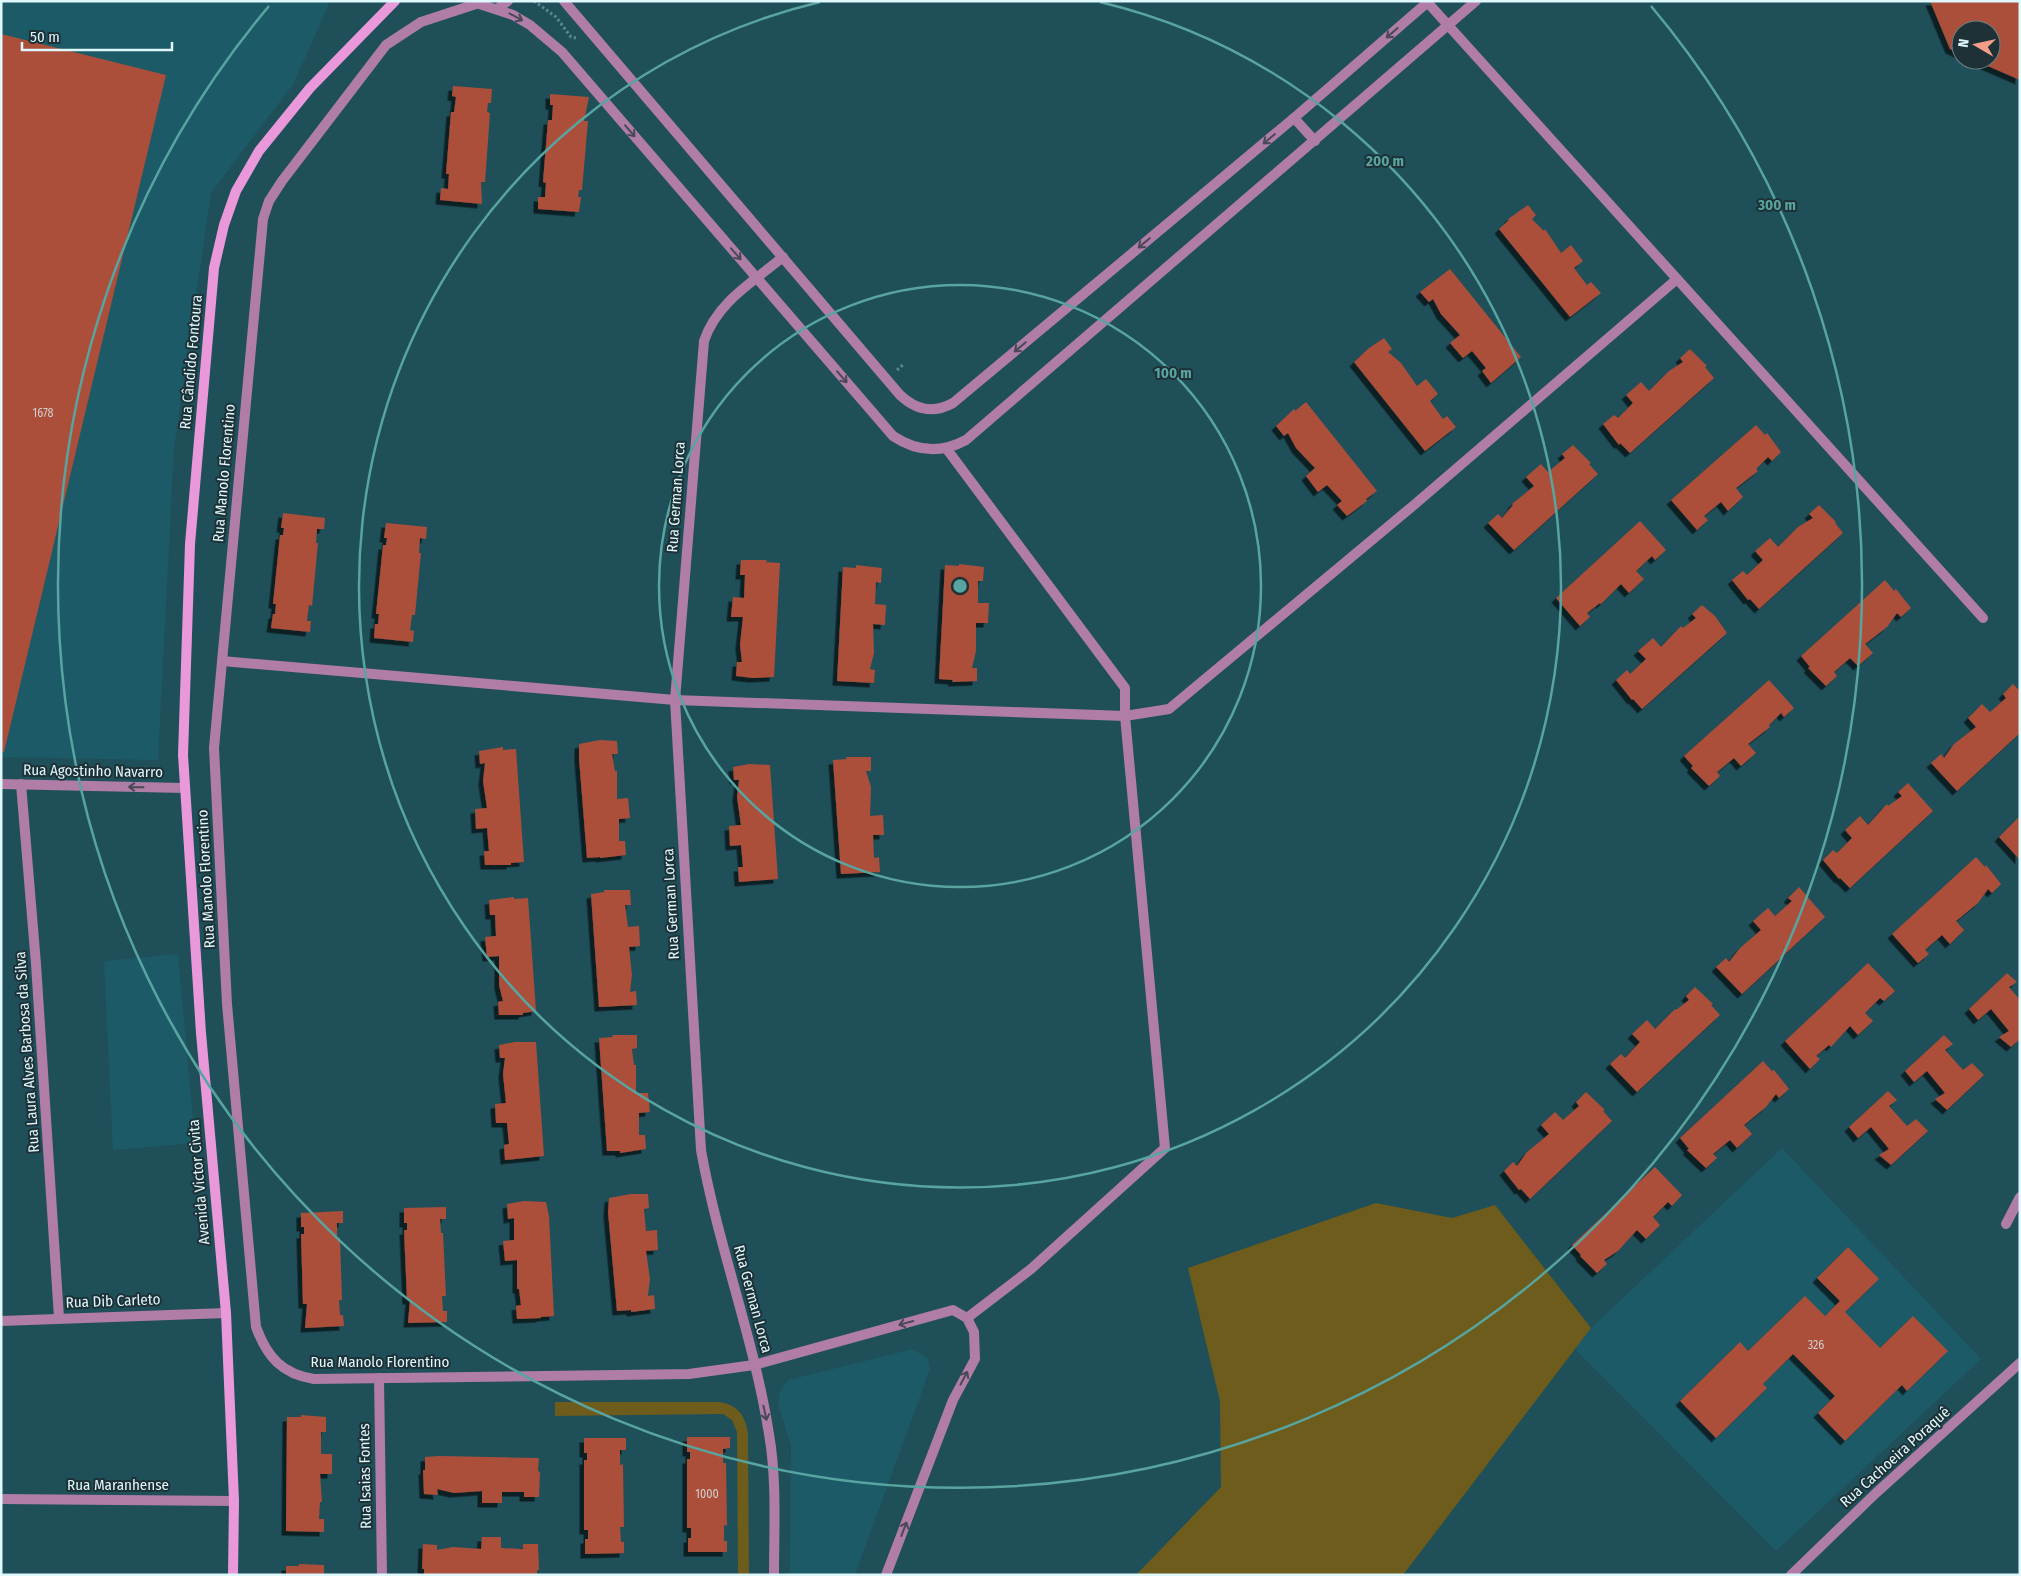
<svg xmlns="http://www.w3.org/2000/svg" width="2021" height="1576" font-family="'Fira Sans Condensed',sans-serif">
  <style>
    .built { fill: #1d5a67 }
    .green { fill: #6d5c1b }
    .building { fill: #ab4f3b; filter: url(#shadow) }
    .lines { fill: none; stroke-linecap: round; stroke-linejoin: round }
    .path { stroke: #5d868e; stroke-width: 3; stroke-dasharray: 2.5 2.5; stroke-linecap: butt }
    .service { stroke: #af7da5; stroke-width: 10 }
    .minor { stroke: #af7da5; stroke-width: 10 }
    .tertiary { stroke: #af7da5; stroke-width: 10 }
    .secondary { stroke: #e999da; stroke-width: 10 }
    .oneway { stroke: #494857 }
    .ring { fill: none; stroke: #58a4a0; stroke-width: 2.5 }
    .labels { text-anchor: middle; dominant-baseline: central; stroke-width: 4; stroke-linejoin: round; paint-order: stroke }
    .number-label { font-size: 12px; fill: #d2cecd }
    .street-label { font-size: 15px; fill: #dff8fe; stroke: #1d3136 }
    .centre { fill: #58a4a0; stroke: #1d3136; stroke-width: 2.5 }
    .ring-label { font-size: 15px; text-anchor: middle; font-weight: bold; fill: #58a4a0; stroke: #1d3136; stroke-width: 4; stroke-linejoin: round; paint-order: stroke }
  </style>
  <defs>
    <filter id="shadow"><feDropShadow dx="-4.5" dy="4.5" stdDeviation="0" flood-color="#0009"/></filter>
  </defs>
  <rect width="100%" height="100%" fill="#1f4f59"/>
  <!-- built -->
  <g class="built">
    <polygon points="1,1 330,1 294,83 211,193 174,447 158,760 1,757"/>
    <polygon points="178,954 195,1143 113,1150 104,961"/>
    <polygon points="1782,1148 1981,1359 1776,1551 1575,1349 1591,1328"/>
    <polygon points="913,1349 928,1359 930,1369 855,1575 790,1575 791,1446 778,1403 780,1392 788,1380"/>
  </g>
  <!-- green -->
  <g class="green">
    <polygon points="1376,1203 1452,1218 1495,1205 1591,1328 1403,1575 1136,1575 1221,1487 1220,1401 1188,1268"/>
    <path d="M555,1402H716C736,1403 745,1414 748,1433L749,1575H738L737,1432L732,1420L723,1414L555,1416Z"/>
  </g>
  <!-- building -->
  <g class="building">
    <polygon points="1930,1 2020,1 2020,80 1974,60 1991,60 1991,30 1961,30 1961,54 1950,49"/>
    <polygon points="1,34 166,75 4,752 1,751"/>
    <polygon points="453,86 492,89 491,103 488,103 487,112 490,113 485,182 481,182 482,204 440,200 441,188 448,189 449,174 446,174 451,112 454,112 456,97 452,96"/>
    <polygon points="550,94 589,97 584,121 588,121 582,190 579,190 578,197 581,197 579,212 538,209 538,197 545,197 546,183 543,182 548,120 552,120 553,105 550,105"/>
    <polygon points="1528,205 1536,215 1532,219 1544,231 1545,229 1561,253 1571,245 1583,261 1574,268 1587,285 1591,282 1601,293 1570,317 1499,229 1509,220 1508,219"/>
    <polygon points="1450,269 1521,357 1491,383 1482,371 1486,368 1472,351 1463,358 1450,343 1460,335 1441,314 1433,299 1429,302 1420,292"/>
    <polygon points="1384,338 1392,349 1388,352 1401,363 1417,386 1426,379 1438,394 1430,401 1443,419 1447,416 1456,427 1425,451 1354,362 1369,348"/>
    <polygon points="1690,349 1707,366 1705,367 1714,378 1630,453 1620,443 1619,445 1603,424 1614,415 1618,418 1633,403 1626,395 1641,382 1649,391 1669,371 1683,362 1680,358"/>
    <polygon points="1306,402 1377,491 1366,499 1367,501 1347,516 1337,505 1342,501 1327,485 1318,492 1306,476 1315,468 1296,448 1288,433 1284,436 1276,426 1294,409 1295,411"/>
    <polygon points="1756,425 1765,435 1767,433 1781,452 1772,461 1768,457 1756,469 1758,471 1736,488 1743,497 1728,511 1721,502 1704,516 1708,520 1697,530 1671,500"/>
    <polygon points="1573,445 1591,463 1589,464 1598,474 1514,550 1488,523 1498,514 1502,518 1513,505 1512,504 1534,486 1526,477 1541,464 1548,472 1565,458 1562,454"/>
    <polygon points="1819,505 1836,522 1835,523 1843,533 1759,609 1750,599 1748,600 1732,580 1743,571 1747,575 1763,560 1755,551 1770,538 1778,547 1798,527 1813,518 1809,514"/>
    <polygon points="283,513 325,518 324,529 317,529 316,543 318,543 312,606 309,605 307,621 311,621 310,632 271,628 273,614 275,614 276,604 273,604 280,535 283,535 284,528 281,528"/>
    <polygon points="1640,521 1666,550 1655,560 1652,556 1636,571 1644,579 1629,593 1621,584 1601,604 1600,603 1587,613 1590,617 1580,626 1556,598"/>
    <polygon points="386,523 427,527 426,539 420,538 419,553 421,553 415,615 412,615 410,630 414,631 413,642 374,638 375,624 378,624 379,614 376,614 383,545 386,545 387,538 384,538"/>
    <polygon points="741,560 767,560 766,562 780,563 774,677 753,678 736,676 737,662 742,662 740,645 743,617 731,617 733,597 744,598 745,575 740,575"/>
    <polygon points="959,564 984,567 983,581 978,581 978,603 989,603 988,623 976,623 976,651 972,668 977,668 977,681 952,682 953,680 939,679 945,565 959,566"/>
    <polygon points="856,565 882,568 881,583 876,582 875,604 886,605 885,625 873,624 874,653 870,669 875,670 874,683 837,681 843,567 856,568"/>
    <polygon points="1885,580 1894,591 1896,589 1911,608 1901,617 1897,613 1887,627 1865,644 1873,653 1858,666 1850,658 1834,672 1837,676 1826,686 1808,668 1810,667 1801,656"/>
    <polygon points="1702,605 1715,616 1727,633 1642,709 1633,699 1632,700 1616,680 1627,670 1630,674 1646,659 1638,651 1653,638 1661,647 1681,626 1683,628 1696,618 1692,614"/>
    <polygon points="1769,680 1794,708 1784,717 1781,713 1769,725 1770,727 1748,744 1756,753 1741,766 1734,758 1717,772 1720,776 1709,786 1691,768 1693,766 1684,756"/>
    <polygon points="2013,684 2020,691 2020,733 1957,791 1931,763 1941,754 1944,758 1954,744 1976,727 1968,718 1982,704 1990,712 2006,698 2003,694"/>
    <polygon points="600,740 617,741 618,754 612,754 615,771 617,771 617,799 628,798 630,818 619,819 619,841 625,841 626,855 600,858 600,857 587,858 579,758 579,744"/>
    <polygon points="503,747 503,750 516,749 524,862 511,863 511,865 485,865 484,851 489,851 487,828 476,829 475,809 487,808 483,781 485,763 480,764 479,751"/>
    <polygon points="846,757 871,757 871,771 866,771 871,787 870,816 883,815 884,835 873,835 874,858 879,857 880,872 841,874 833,760 847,759"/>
    <polygon points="749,764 770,765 778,879 739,882 738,867 743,867 741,845 730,846 729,826 741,825 737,797 739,780 734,780 733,767"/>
    <polygon points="1908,783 1933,811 1850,888 1840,878 1839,879 1823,860 1833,850 1837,853 1852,838 1845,830 1860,816 1868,825 1887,804 1888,806 1902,796 1898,792"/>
    <polygon points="2020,816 2020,860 1999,837"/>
    <polygon points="1976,857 1985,867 1986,865 2001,884 1992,893 1988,889 1978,903 1956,921 1964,930 1950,944 1942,935 1925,950 1929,954 1918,963 1892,934"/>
    <polygon points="1799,887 1825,917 1742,994 1716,967 1726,958 1729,962 1740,948 1761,930 1753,921 1768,908 1775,916 1792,901 1788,898"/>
    <polygon points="604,890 630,890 631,905 625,905 628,927 639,926 640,946 629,947 632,975 630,992 636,991 637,1005 599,1007 591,894 604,892"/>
    <polygon points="514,897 514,899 528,898 536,1011 523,1013 523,1015 499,1015 498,1002 503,1001 499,985 499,956 487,957 485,937 496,936 495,915 490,915 489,900"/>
    <polygon points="1868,963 1895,991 1884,1001 1880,998 1865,1013 1873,1021 1858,1035 1850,1026 1831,1047 1829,1045 1816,1056 1820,1059 1810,1069 1785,1041"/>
    <polygon points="2007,973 2017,982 2009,987 2020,1000 2020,1039 2011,1047 1999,1037 2009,1031 1991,1009 1978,1020 1969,1009"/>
    <polygon points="1695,987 1713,1004 1711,1005 1720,1015 1637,1092 1610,1064 1621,1054 1625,1058 1640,1042 1632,1034 1647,1020 1655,1029 1675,1009 1676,1010 1689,1000 1686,996"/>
    <polygon points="612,1035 637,1035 637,1048 632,1049 634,1065 636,1065 636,1093 648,1093 650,1112 639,1113 639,1135 645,1135 646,1149 620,1153 620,1151 607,1151 599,1038 613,1037"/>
    <polygon points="1944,1035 1953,1044 1945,1050 1963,1070 1972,1063 1984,1075 1947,1110 1935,1099 1945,1093 1927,1071 1914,1082 1905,1071"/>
    <polygon points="515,1042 536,1042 544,1156 505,1160 504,1145 509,1144 507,1123 496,1123 495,1104 506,1103 503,1074 505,1058 500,1058 499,1045"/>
    <polygon points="1763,1061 1772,1071 1774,1070 1789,1089 1779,1098 1776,1094 1766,1107 1744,1125 1752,1134 1737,1148 1730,1140 1713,1154 1717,1158 1706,1168 1687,1150 1689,1149 1680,1138"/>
    <polygon points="1888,1091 1897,1100 1889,1106 1907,1126 1916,1119 1928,1131 1891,1165 1879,1155 1889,1149 1871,1127 1858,1138 1849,1127"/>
    <polygon points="1586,1092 1605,1110 1603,1111 1612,1121 1530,1199 1521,1189 1519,1190 1504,1171 1513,1162 1517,1166 1527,1152 1549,1134 1541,1125 1555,1112 1563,1120 1579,1106 1576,1102"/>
    <polygon points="1655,1167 1682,1195 1672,1206 1668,1202 1653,1217 1660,1225 1646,1239 1637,1230 1618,1251 1604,1260 1607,1264 1597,1273 1580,1256 1581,1255 1572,1245"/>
    <polygon points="631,1194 648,1194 649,1208 644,1209 646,1231 657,1230 658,1250 646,1251 650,1279 648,1296 654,1295 655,1309 631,1312 631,1310 617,1311 608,1212 609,1198"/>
    <polygon points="524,1201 546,1202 549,1216 554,1316 541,1317 541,1318 517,1319 516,1306 521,1305 519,1289 517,1289 517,1260 505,1261 503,1241 514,1240 514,1218 508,1219 507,1204"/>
    <polygon points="446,1207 446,1219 440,1219 441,1233 443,1233 446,1296 442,1296 443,1311 447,1311 447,1322 408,1323 410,1300 407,1300 404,1230 407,1230 407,1223 404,1223 404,1208"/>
    <polygon points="343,1211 343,1223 337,1223 337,1238 340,1238 342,1300 339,1300 340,1315 343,1315 344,1326 305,1328 307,1304 303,1304 301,1234 304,1234 304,1227 301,1227 301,1213"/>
    <polygon points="1848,1247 1879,1279 1845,1312 1880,1348 1913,1316 1948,1351 1907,1391 1902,1385 1845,1441 1818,1413 1835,1396 1793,1354 1763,1384 1767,1388 1716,1438 1680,1401 1740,1342 1748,1351 1805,1296 1825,1316 1840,1301 1817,1278"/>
    <polygon points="301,1415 326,1417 326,1432 321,1432 321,1454 332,1454 332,1474 320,1474 322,1502 320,1502 319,1519 324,1519 324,1532 286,1531 287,1417 301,1417"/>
    <polygon points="687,1437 730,1437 730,1448 723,1449 723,1463 726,1463 727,1526 724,1525 724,1541 727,1541 727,1552 688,1552 688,1538 691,1538 691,1528 687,1528 687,1459 690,1459 690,1452 687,1452"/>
    <polygon points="584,1438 626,1438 626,1450 620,1450 620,1465 623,1464 624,1527 620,1527 621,1542 624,1542 624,1553 585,1554 585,1539 588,1539 588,1530 584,1530 584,1460 587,1460 587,1453 584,1453"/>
    <polygon points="439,1456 539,1458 538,1471 540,1472 539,1497 524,1497 524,1492 502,1492 502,1503 482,1503 482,1491 454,1493 437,1489 438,1495 424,1494 423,1470 425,1470 425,1457"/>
    <polygon points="482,1537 501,1537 501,1548 523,1549 523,1544 538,1544 539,1570 537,1570 537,1575 424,1575 424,1569 422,1569 423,1544 437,1545 437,1550 453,1547 481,1549"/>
    <polygon points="299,1564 324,1565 324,1575 286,1575 286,1566 299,1566"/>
  </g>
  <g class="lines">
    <!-- path -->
    <g class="path">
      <polyline points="534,1 556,17 571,37 576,38"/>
      <polyline points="897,370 904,364"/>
    </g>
    <!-- service -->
    <polyline class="service" points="2006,1224 2020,1197"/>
    <!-- minor -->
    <g class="minor">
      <polyline points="1428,3 1983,618"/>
      <path d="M476,4L421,22L386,45L282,181L269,201L263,219L214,748L227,1004L256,1327C267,1357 282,1374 314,1379L689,1374L754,1365L953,1310L967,1318L974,1332L975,1359L953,1400L886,1575"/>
      <polyline points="946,448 1125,688 1125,716 1165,1148 1031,1269 967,1318"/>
      <polyline points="222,661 675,700 1125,716 1169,709 1414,505 1677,279"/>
      <polyline points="1,784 184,788"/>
      <polyline points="21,784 36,964 59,1318"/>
      <polyline points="1,1321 226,1313"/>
      <polyline points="379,1378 382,1575"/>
      <polyline points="1,1499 234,1501"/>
      <path d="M774,1575C774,1528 777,1480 769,1434C754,1338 718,1246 701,1150L675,700L704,341C717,302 753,282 783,257"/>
    </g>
    <!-- tertiary -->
    <g class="tertiary">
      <path d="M470,1L513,15L530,25L562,52L893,436C917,452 942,453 966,440L1476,1"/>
      <path d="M564,1L900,395C916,410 933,414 953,403L1294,118L1429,1"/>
      <polyline points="497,9 508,1"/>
      <polyline points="1294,118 1315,141"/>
      <polyline points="1791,1575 1876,1493 2020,1363"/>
    </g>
    <!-- secondary -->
    <polyline class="secondary" points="233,1575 234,1501 226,1313 201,1033 183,755 190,544 214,268 224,225 236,191 259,151 310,88 395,1"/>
  </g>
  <!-- one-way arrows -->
  <defs><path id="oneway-shaft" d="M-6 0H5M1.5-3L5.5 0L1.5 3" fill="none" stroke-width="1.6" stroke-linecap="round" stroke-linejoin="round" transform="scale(1.25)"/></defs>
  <g class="oneway">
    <use href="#oneway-shaft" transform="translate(516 17) rotate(28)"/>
    <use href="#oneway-shaft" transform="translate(1392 33) rotate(139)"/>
    <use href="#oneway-shaft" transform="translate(630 131) rotate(49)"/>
    <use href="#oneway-shaft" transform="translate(1269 139) rotate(140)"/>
    <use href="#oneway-shaft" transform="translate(1144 243) rotate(140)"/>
    <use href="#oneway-shaft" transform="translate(736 254) rotate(49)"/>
    <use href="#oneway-shaft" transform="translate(1020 347) rotate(140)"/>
    <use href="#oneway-shaft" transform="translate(842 377) rotate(49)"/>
    <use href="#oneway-shaft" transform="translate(136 787) rotate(-179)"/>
    <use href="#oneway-shaft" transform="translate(906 1323) rotate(165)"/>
    <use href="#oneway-shaft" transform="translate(964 1378) rotate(-62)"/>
    <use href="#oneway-shaft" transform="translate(765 1413) rotate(78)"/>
    <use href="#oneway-shaft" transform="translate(904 1529) rotate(-69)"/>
  </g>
  <!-- distance rings -->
  <g class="ring">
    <circle cx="960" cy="586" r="301"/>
    <path d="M1100 2A601 601 0 1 1 820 2"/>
    <path d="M1651 6A902 902 0 1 1 269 6"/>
  </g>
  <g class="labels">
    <!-- number labels -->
    <g class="number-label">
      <text x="43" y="413">1678</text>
      <text x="1816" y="1345">326</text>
      <text x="707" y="1494">1000</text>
    </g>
    <!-- street labels -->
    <g class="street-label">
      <text transform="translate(191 362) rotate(-85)">Rua Cândido Fontoura</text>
      <text transform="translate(224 473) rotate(-85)">Rua Manolo Florentino</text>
      <text transform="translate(676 497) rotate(-86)">Rua German Lorca</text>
      <text transform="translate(93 771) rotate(1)">Rua Agostinho Navarro</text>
      <text transform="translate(206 879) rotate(-93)">Rua Manolo Florentino</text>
      <text transform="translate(671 904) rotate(-93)">Rua German Lorca</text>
      <text transform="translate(27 1052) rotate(-94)">Rua Laura Alves Barbosa da Silva</text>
      <text transform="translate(199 1182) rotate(-95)">Avenida Victor Civita</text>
      <text transform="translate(753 1299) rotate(75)">Rua German Lorca</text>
      <text transform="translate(113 1301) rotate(-2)">Rua Dib Carleto</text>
      <text x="380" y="1362">Rua Manolo Florentino</text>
      <text transform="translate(1895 1457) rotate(-42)">Rua Cachoeira Poraquê</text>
      <text transform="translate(365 1476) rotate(-91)">Rua Isaias Fontes</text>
      <text x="118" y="1485">Rua Maranhense</text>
    </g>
  </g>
  <circle cx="960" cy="586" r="8" class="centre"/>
  <g class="ring-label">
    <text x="1385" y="166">200 m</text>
    <text x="1777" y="210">300 m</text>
    <text x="1173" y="378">100 m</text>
  </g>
  <!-- border -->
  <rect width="2021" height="1576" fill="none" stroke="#dff8fe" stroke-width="5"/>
  <!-- north arrow -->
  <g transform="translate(1976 45) rotate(279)"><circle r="24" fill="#1d3136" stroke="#6b8186"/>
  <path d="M0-4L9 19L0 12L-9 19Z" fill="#f49e8a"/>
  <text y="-8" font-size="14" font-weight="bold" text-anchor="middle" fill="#dff8fe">N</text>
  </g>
  <!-- scale -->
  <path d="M22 42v8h150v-8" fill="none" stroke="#dff8fe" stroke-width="2.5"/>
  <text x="30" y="42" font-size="15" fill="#dff8fe" stroke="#1d3136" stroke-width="4" paint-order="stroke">50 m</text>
</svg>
